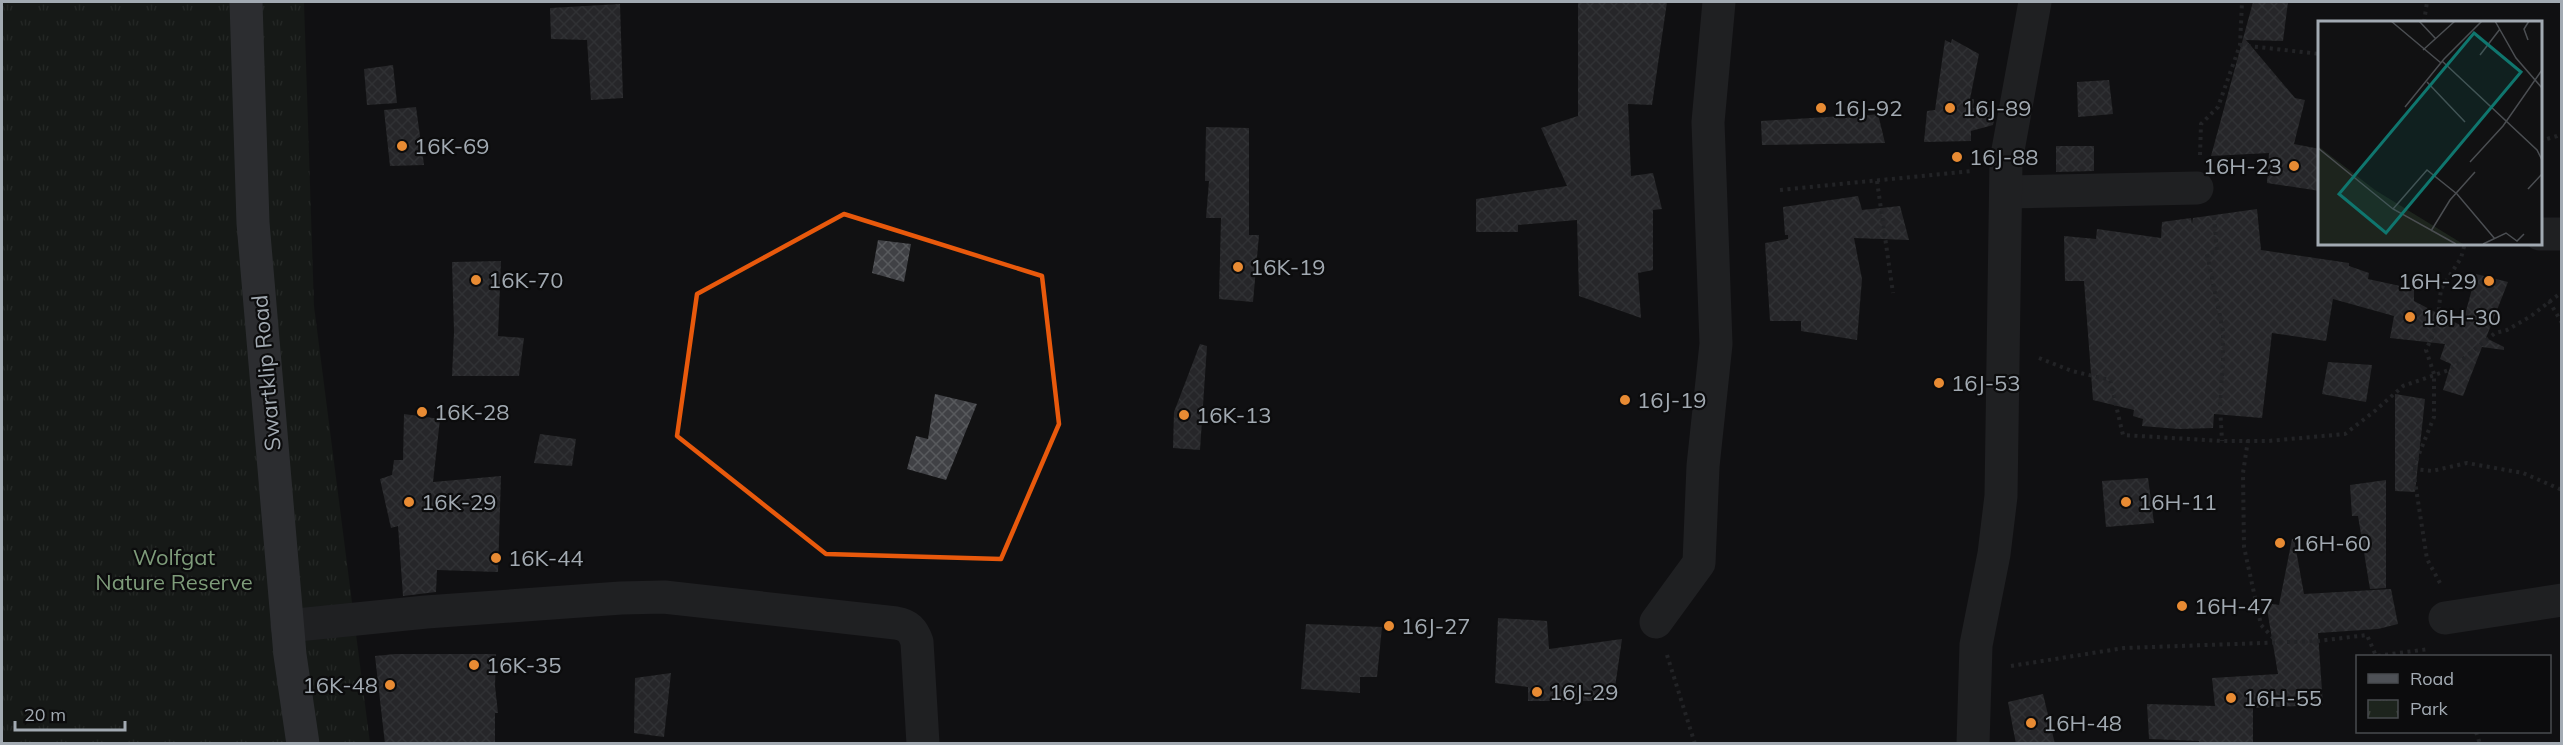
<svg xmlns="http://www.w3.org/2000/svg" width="2563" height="745" font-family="Mulish,sans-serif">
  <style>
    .park { fill: url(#park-tufts) }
    .building { fill: url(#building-cross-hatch) }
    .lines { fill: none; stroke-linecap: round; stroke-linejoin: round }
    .path { stroke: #383a3e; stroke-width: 4; stroke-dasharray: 3 4.5; stroke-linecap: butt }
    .street { stroke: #323337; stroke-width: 33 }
    .primary { stroke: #4e5156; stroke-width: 33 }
    .marked { fill: none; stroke: #e8590c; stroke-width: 4.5; stroke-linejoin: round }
    .poi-dot { fill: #e88b33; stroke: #0c0c0d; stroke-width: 2 }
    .labels { text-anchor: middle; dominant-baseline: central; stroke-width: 4.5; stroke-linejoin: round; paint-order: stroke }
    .poi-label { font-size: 22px; fill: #a2aab2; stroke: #0c0c0d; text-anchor: start }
    .street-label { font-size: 22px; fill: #a2aab2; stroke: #0c0c0d }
    .park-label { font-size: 22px; fill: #7e9c7a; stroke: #0c0c0d }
    .inset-road { fill: none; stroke: #4b4e52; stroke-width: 1.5 }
    .view { fill: #0f766e; fill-opacity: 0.15; stroke: #0f766e; stroke-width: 3 }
    .inset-edge { fill: none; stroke: #a2aab2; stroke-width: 3 }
  </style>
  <defs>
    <pattern id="park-tufts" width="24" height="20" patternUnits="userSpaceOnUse" patternTransform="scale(1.5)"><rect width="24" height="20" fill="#1d241d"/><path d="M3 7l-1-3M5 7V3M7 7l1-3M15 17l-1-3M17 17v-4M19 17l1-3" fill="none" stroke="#3b413b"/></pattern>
    <pattern id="building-cross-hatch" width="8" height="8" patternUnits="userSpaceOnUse" patternTransform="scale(1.5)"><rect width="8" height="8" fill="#404145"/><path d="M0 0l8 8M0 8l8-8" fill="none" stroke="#585a5d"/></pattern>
  </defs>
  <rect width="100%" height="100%" fill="#111112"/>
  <!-- park -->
  <polygon class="park" points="2,2 304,2 314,306 370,743 2,743"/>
  <!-- building -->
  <g class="building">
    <polygon points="1578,2 1667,2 1652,105 1628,104 1631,176 1653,173 1662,209 1653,210 1653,270 1638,273 1641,318 1579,296 1577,220 1518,225 1518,232 1476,232 1476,199 1567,186 1541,128 1578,116"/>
    <polygon points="2253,2 2288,2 2283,41 2246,40 2295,98 2305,100 2294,144 2320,149 2320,191 2267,183 2269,153 2211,156"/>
    <polygon points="620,4 623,98 591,100 587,40 551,39 550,8"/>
    <polygon points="1952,39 1979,54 1970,99 1974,99 1973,108 1997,107 1993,125 1971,131 1971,141 1924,142 1927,111 1935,110 1945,40 1951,43"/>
    <polygon points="393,65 397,103 367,105 364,69"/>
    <polygon points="2109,80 2113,114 2078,117 2077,82"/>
    <polygon points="416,107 424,165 390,166 384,110"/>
    <polygon points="1878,114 1885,143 1762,145 1761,121 1844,116 1844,118"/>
    <polygon points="1206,127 1249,128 1249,235 1259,235 1253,302 1219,299 1221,218 1206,218 1209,181 1205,181"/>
    <polygon points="2056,146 2094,146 2094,171 2056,172"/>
    <polygon points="1858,196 1862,210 1900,206 1909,240 1854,238 1862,279 1857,340 1801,331 1801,321 1770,321 1765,243 1788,239 1788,235 1785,235 1783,207"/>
    <polygon points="2257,209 2261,250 2349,263 2349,266 2369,273 2368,279 2414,289 2414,301 2462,326 2476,274 2508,282 2486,338 2504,347 2504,350 2482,347 2463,396 2443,390 2451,364 2440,359 2445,344 2390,338 2394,316 2333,299 2326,341 2272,333 2262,418 2214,414 2213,428 2179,429 2142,426 2143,419 2133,416 2134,410 2093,400 2084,281 2065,281 2064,236 2096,239 2097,229 2161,238 2162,222 2191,218 2192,224 2193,218"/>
    <polygon points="878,240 911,244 904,282 872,273"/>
    <polygon points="501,261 498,336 524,338 519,376 452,376 454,332 452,262"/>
    <polygon points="1200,344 1207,346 1200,450 1173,448 1174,412"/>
    <polygon points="2328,362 2372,365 2366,402 2322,394"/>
    <polygon points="935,394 977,404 946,480 907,469 916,436 928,439"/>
    <polygon points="2395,394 2425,399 2415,492 2395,491"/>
    <polygon points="404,414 440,419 433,482 501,476 498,572 437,570 436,592 403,596 398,526 391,528 380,479 392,475 394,460 403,460"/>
    <polygon points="540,434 576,439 572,466 534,463"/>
    <polygon points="2148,478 2154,523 2106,527 2102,481"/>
    <polygon points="2386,480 2386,588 2370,589 2358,516 2352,516 2350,485"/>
    <polygon points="2292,539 2294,539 2304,594 2391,589 2398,624 2378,629 2318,633 2323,705 2253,708 2253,744 2199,744 2199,741 2149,739 2147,704 2215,706 2212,678 2278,674 2266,603 2279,605"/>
    <polygon points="1498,618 1547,621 1549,649 1622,639 1613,701 1528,701 1528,687 1495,683"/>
    <polygon points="1306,624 1382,627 1377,677 1360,677 1360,693 1301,689"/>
    <polygon points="395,654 496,654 495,686 498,713 495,713 495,744 385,744 375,656"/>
    <polygon points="671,673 664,737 634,733 635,678"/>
    <polygon points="2043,694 2055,744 2016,744 2008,702"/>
  </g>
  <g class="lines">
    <!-- path -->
    <g class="path">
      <polyline points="2424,22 2427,2"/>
      <polyline points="2240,45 2320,54"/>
      <polyline points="2540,141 2557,136 2562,133"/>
      <polyline points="2200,155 2201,124 2218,107 2240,45 2242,2"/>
      <polyline points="1877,181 1893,293"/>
      <polyline points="1780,190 1972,171"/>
      <polyline points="2214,217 2217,251 2207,254 2223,331 2223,362 2220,406 2222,441"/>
      <polyline points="2549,301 2562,323"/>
      <polyline points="2039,358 2072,371 2110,380 2123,435 2222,441 2268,441 2345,434 2376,410 2403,386 2449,370 2495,333 2507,330 2531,316 2562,292"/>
      <polyline points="2248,440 2243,473 2244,547 2261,625 2276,641"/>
      <polyline points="2413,469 2432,471 2467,463 2523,473 2562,490"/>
      <polyline points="2440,583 2427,559 2413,469 2434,417 2434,374 2426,350 2437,326 2441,289 2461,258 2465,243"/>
      <polyline points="1667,655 1695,744"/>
      <polyline points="2011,666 2124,648 2318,641 2367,635 2376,656 2429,649"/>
      <polyline points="2476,732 2480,744"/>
    </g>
    <!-- street -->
    <g class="street">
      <polyline points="2006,192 2197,188"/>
      <polyline points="2540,234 2562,234"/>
      <polyline points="2445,618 2562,600"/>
      <polyline points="1656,622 1699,563 1703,466 1716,344 1708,122 1719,2"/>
      <path d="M287,626L426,612L621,598L664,597L896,623C908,625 913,630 917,642L923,744"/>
      <polyline points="1973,744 1976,645 1994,554 2001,496 2006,161 2035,2"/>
    </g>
    <!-- primary -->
    <polyline class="primary" points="246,2 253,223 290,655 303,744"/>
  </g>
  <!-- marked area -->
  <path d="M0 0H2563V745H0ZM844,214L1042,276L1059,424L1001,559L826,554L677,436L697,294Z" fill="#111112" fill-opacity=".55" fill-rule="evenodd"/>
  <path class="marked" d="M844,214L1042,276L1059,424L1001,559L826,554L677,436L697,294Z"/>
  <!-- markers -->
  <g class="poi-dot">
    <circle cx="1821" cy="108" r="6"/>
    <circle cx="1950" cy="108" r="6"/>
    <circle cx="402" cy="146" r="6"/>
    <circle cx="1957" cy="157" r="6"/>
    <circle cx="2294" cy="166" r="6"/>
    <circle cx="1238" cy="267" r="6"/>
    <circle cx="476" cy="280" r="6"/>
    <circle cx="2489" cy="281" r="6"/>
    <circle cx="2410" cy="317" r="6"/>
    <circle cx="1939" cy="383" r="6"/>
    <circle cx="1625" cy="400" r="6"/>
    <circle cx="422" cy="412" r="6"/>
    <circle cx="1184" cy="415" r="6"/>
    <circle cx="409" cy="502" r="6"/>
    <circle cx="2126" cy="502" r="6"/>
    <circle cx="2280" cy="543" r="6"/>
    <circle cx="496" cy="558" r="6"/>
    <circle cx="2182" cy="606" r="6"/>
    <circle cx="1389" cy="626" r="6"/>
    <circle cx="474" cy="665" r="6"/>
    <circle cx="390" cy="685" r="6"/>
    <circle cx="1537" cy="692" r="6"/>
    <circle cx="2231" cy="698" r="6"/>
    <circle cx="2031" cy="723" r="6"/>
  </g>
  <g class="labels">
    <!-- poi labels -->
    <g class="poi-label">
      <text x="1833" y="108">16J-92</text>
      <text x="1962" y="108">16J-89</text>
      <text x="414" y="146">16K-69</text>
      <text x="1969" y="157">16J-88</text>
      <text x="2282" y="166" text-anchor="end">16H-23</text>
      <text x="1250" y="267">16K-19</text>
      <text x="488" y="280">16K-70</text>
      <text x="2477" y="281" text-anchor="end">16H-29</text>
      <text x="2422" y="317">16H-30</text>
      <text x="1951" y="383">16J-53</text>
      <text x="1637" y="400">16J-19</text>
      <text x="434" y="412">16K-28</text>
      <text x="1196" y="415">16K-13</text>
      <text x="421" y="502">16K-29</text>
      <text x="2138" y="502">16H-11</text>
      <text x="2292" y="543">16H-60</text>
      <text x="508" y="558">16K-44</text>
      <text x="2194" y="606">16H-47</text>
      <text x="1401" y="626">16J-27</text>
      <text x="486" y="665">16K-35</text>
      <text x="378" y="685" text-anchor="end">16K-48</text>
      <text x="1549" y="692">16J-29</text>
      <text x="2243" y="698">16H-55</text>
      <text x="2043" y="723">16H-48</text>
    </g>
    <!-- street labels -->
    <g class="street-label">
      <text transform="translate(266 373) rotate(-95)">Swartklip Road</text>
    </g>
    <!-- park labels -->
    <g class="park-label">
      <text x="174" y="557">Wolfgat<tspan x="174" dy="25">Nature Reserve</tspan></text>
    </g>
  </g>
  <!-- overview -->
  <g transform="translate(2318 21)">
    <rect width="224" height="224" fill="#111112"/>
    <path d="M0,125L57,169L145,223H0Z" fill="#1d241d"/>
    <path class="inset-road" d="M73,0L123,42M101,0L118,18M177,0L198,37L224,67M210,19L206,8L211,0M105,29L137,0M162,34L182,8M124,40L219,129L224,139M109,61L147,101M87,86L126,38L164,0M0,127L75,188L138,223M152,141L185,105L224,49M210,168L224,153M75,188L109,149L139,173L177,218M113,210L132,179L157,151M165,223L188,212L199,220L206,213"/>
    <path class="view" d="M156,12L203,51L68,212L21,173Z"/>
    <rect width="224" height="224" class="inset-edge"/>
  </g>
  <!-- border -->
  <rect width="2563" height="745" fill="none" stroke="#a2aab2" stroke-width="6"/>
  <!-- legend -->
  <rect x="2356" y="655" width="195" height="78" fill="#0c0c0d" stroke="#484b4f" stroke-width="1.5"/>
  <rect x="2368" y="674" width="30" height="9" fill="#4e5156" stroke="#484b4f" stroke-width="1.5"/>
  <text x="2410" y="685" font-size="18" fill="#a2aab2">Road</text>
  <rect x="2368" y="700" width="30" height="18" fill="url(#park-tufts)" stroke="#484b4f" stroke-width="1.5"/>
  <text x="2410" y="715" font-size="18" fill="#a2aab2">Park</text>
  <!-- scale -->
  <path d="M15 721v9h110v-9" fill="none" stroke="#a2aab2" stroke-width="3"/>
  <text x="24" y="721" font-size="18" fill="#a2aab2" stroke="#0c0c0d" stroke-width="4.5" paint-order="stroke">20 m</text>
</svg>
